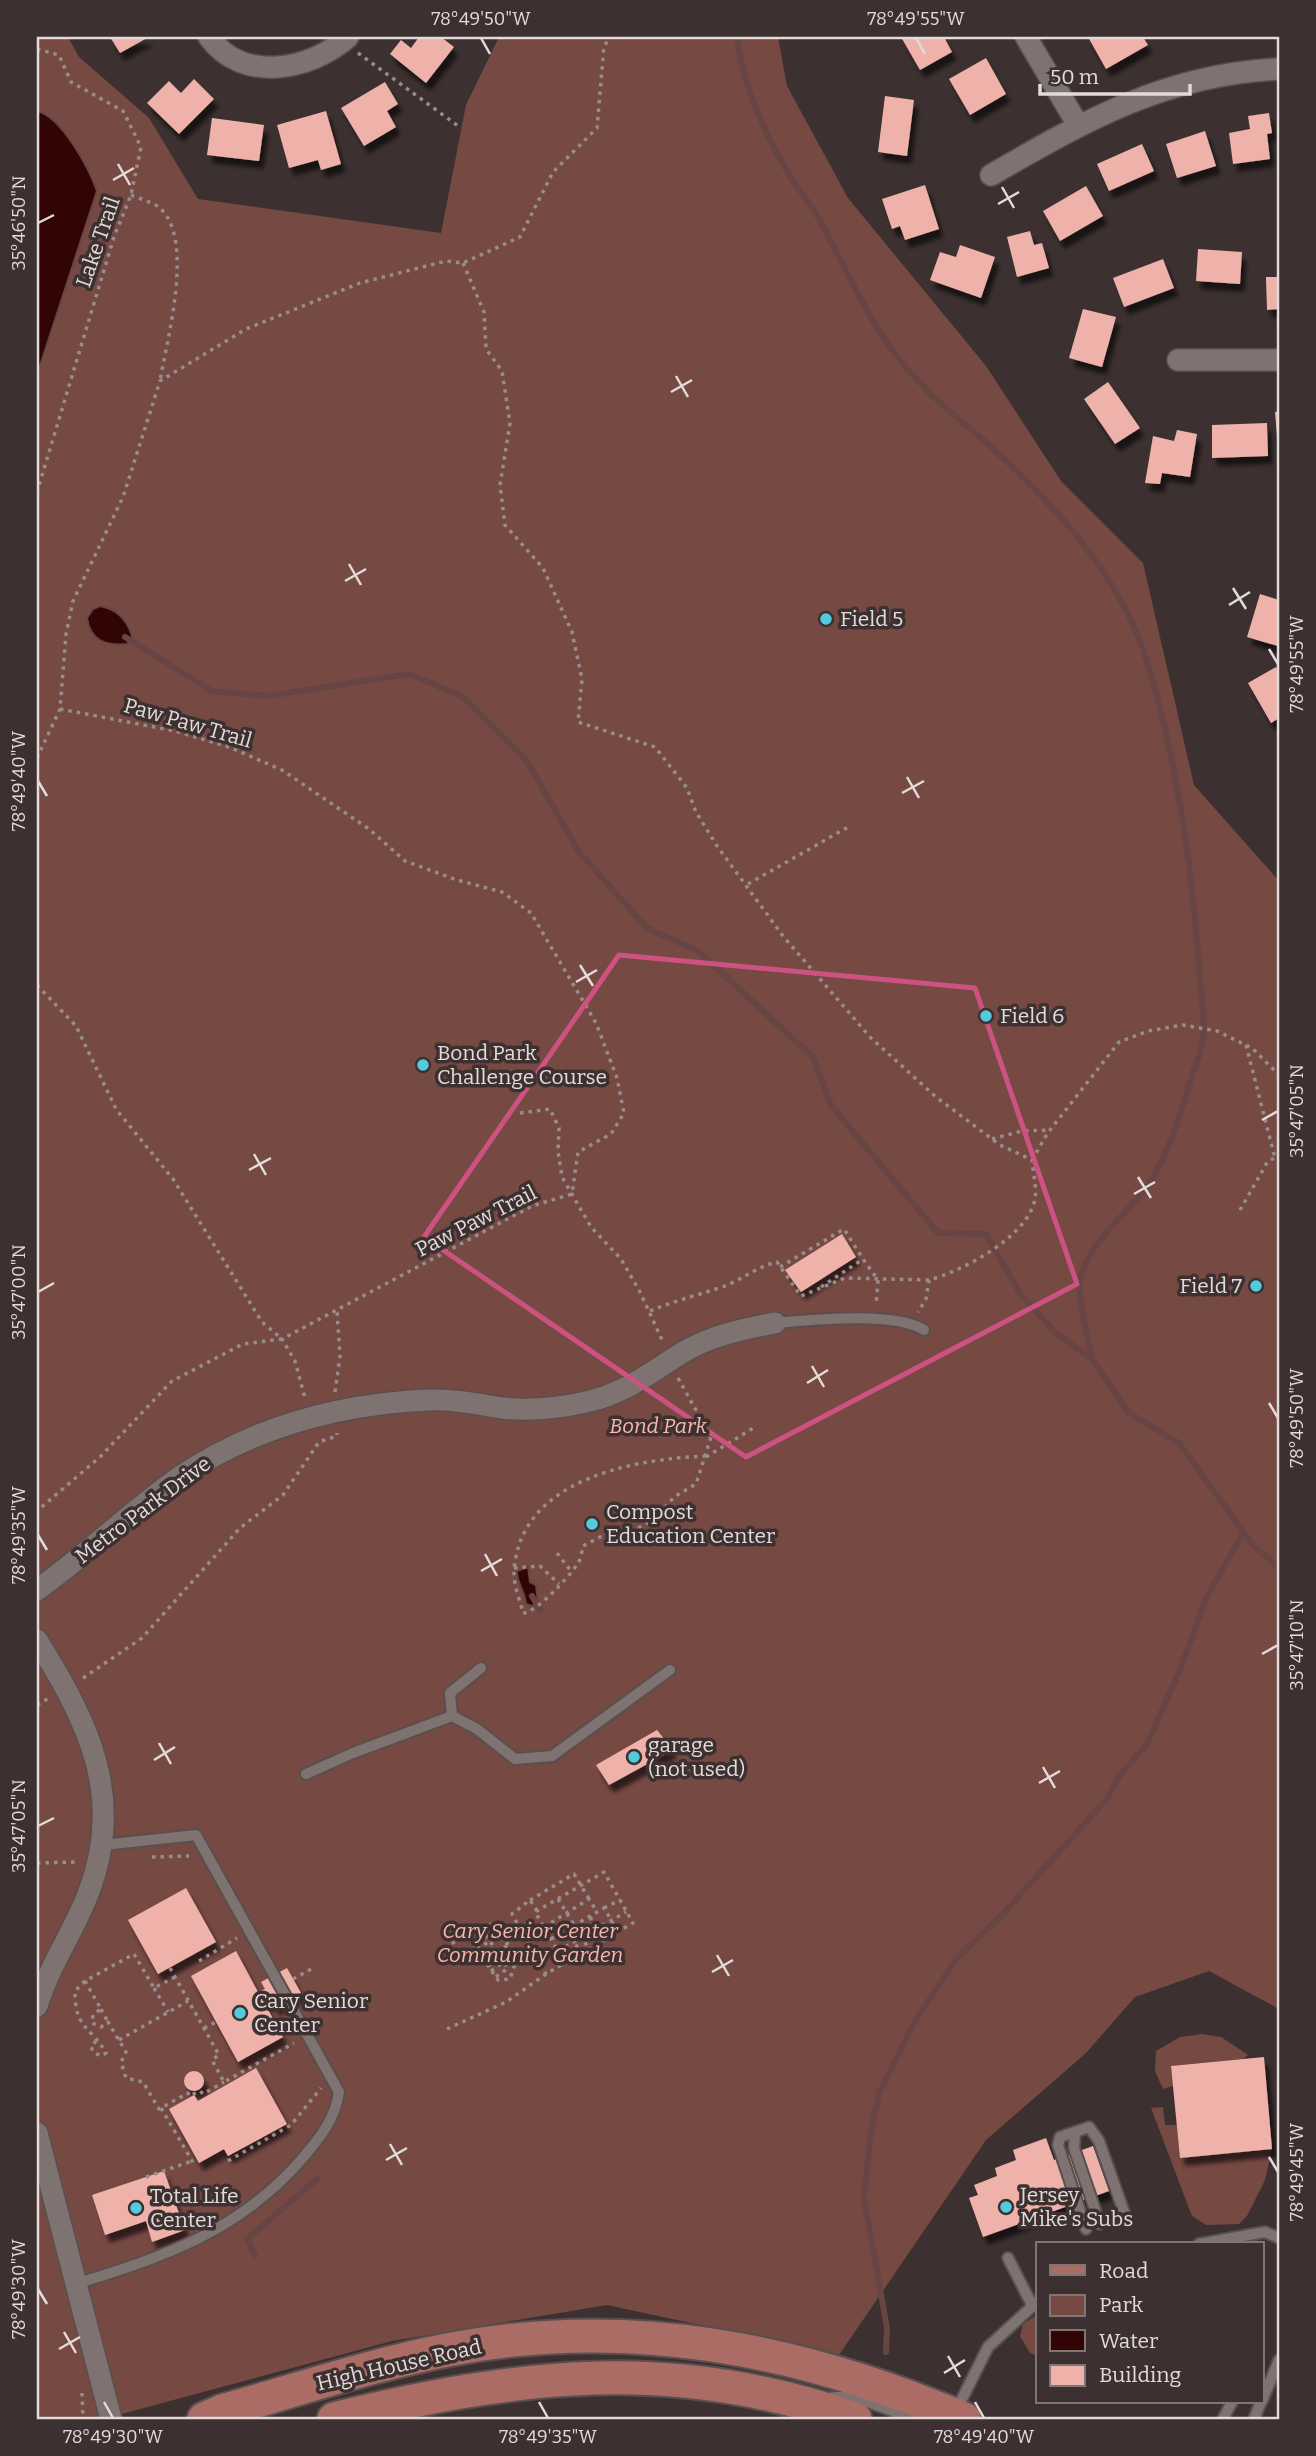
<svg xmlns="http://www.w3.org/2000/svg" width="1316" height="2456" font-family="Bitter,serif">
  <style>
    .green { fill: #774943 }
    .water { fill: #320504; stroke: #674544; stroke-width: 2 }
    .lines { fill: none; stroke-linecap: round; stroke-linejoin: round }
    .stream { stroke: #674544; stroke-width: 6 }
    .building { fill: #efb2aa; filter: url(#shadow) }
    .lane-casing { stroke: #584f4e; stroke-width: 14 }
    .street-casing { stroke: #584f4e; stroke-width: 24 }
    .primary-casing { stroke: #584f4e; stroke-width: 37 }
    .path { stroke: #968d8c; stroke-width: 3.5; stroke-dasharray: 3.5 5; stroke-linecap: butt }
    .lane { stroke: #7f7371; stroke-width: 10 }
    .street { stroke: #7f7371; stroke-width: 21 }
    .primary { stroke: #aa6c65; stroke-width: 33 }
    .marked { fill: none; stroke: #cc5281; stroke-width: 5; stroke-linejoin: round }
    .ticks { fill: none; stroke: #e2dbda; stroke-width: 2.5 }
    .poi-dot { fill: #53cbdb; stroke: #3c3130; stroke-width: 2.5 }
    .labels { text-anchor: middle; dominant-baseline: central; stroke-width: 7; stroke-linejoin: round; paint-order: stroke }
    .street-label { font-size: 21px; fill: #e2dbda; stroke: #3c3130 }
    .poi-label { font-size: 21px; fill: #e2dbda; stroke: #3c3130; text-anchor: start }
    .park-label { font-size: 21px; font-style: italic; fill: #fbb6ac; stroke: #3c3130 }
    .neatline { fill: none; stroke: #e2dbda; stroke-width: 2.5 }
    .ticks-label { font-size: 18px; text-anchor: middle; fill: #e2dbda }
  </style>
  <defs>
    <filter id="shadow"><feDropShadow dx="4.5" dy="8" stdDeviation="2" flood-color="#0009"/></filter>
  </defs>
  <rect width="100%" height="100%" fill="#3c3130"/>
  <!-- green -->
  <g class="green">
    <polygon points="37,37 68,37 79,57 149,118 198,199 441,233 466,105 499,37 778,37 787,86 848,198 986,366 1061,481 1143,563 1194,785 1279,881 1279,2009 1209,1971 1135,1997 1086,2053 986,2140 839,2355 607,2305 392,2341 103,2419 37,2419"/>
    <polygon points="1202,2034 1221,2037 1248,2055 1243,2059 1171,2066 1173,2086 1163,2089 1155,2071 1156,2051 1180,2037"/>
    <polygon points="1163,2107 1165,2125 1177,2125 1180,2158 1272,2149 1265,2180 1247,2216 1239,2224 1206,2225 1192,2216 1151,2108"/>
    <polygon points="1038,2314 1038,2356 1030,2353 1020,2336 1023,2324"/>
  </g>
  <!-- water -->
  <g class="water">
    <path d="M37,111C61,116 89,168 97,191L37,375Z"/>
    <path d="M100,606C117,609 127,619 132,636L127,644C106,646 90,641 87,618L93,609Z"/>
    <path d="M528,1567L530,1582L536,1585L538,1603L532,1606L526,1604C525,1592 516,1581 517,1571Z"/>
  </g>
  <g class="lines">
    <!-- stream -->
    <g class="stream">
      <path d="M737,37C743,87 764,133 790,176C801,193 814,208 823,226C855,286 877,342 927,390C946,410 969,427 989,445C1054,504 1120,575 1147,661C1178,763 1193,873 1200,980C1201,1000 1206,1019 1203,1039C1201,1054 1194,1068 1190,1082C1179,1116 1170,1150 1151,1180C1132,1212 1090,1238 1081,1277C1076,1301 1088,1334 1092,1358"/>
      <polyline points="125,637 212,691 268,696 409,674 463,697 527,761 579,852 647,928 698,951 813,1057 831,1105 938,1233 986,1234 1021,1295 1057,1334 1092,1359 1129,1413 1179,1443 1253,1545 1279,1568"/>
      <polyline points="532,1596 540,1610"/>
      <polyline points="255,2255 247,2239 317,2179"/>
      <polyline points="886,2352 887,2328 864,2198 871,2130 879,2093 915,2021 957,1958 1001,1916 1107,1799 1119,1776 1147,1744 1180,1670 1207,1596 1244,1532"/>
    </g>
  </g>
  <!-- building -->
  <g class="building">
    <polygon points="110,37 149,37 120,53"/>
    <polygon points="419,37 441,37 454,47 426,83 390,54 401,40 411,48"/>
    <polygon points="901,37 944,37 952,52 920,70"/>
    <polygon points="1088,37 1143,37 1148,45 1106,69"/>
    <polygon points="986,58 1006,94 970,115 949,79"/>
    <polygon points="194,79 214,99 179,134 147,103 169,81 181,93"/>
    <polygon points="385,82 398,104 387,111 396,127 364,146 341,108"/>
    <polygon points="885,96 914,100 907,156 878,152"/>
    <polygon points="326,111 341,164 321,170 318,160 289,168 277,125"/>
    <polygon points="1269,113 1272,133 1267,134 1270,159 1233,164 1229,133 1250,129 1248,116"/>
    <polygon points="212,118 264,125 259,161 207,155"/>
    <polygon points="1205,131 1216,166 1177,178 1166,144"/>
    <polygon points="1142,144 1154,171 1109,191 1097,164"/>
    <polygon points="925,185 939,229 905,240 900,226 892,229 882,199"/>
    <polygon points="1086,186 1103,216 1060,241 1043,211"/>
    <polygon points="1030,231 1034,245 1042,243 1049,268 1017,277 1007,237"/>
    <polygon points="960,245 995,257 981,298 930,280 940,252 956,257"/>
    <polygon points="1198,249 1242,252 1240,284 1196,281"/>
    <polygon points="1163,259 1174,288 1124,307 1113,278"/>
    <polygon points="1266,277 1279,277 1279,309 1267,310"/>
    <polygon points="1083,309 1116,317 1102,367 1069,358"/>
    <polygon points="1108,382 1140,428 1115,444 1084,399"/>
    <polygon points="1279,411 1279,436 1277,436 1275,412"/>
    <polygon points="1267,423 1268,456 1212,458 1212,425"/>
    <polygon points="1177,430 1197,434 1190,477 1162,473 1160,484 1145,483 1153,436 1174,441"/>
    <polygon points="1260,594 1279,600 1278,646 1247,637"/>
    <polygon points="1276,667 1279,673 1279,718 1271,723 1248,683"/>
    <polygon points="842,1234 856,1257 801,1292 785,1270"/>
    <polygon points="657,1730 673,1750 609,1785 596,1765"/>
    <polygon points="186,1888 216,1942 158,1974 128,1920"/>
    <polygon points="236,1951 258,1992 265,1989 261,1982 287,1968 301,1993 275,2008 271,2001 265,2004 283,2037 238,2062 191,1976"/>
    <polygon points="1264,2057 1272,2149 1180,2158 1171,2066"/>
    <polygon points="256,2068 287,2124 228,2156 224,2149 199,2163 169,2109 194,2095 198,2101"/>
    <circle cx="194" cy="2081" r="10"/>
    <polygon points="1046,2138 1054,2160 1093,2146 1109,2191 983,2237 969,2198 978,2195 974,2185 997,2176 995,2168 1016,2160 1013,2150"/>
    <polygon points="164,2171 185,2230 152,2242 146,2221 105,2235 92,2195"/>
  </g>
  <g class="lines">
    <!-- lane casing -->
    <g class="lane-casing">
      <g id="lane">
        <path d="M775,1323C811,1320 895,1311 924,1330"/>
        <polyline points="452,1716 450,1693 481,1668"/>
        <polyline points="306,1774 353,1753 452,1716 477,1729 515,1759 552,1756 670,1670"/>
        <polyline points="1075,2132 1060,2137 1058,2145 1086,2229"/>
        <polyline points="1100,2224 1074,2148 1075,2132 1089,2127 1099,2141 1125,2215"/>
        <polyline points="1199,2244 1265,2232 1279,2238"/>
        <polyline points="1008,2258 1032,2305"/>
        <path d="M75,2284C164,2257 239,2231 301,2160C319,2139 335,2120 339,2092L196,1835L103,1845"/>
        <polyline points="827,2398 851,2396 915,2419"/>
        <polyline points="1262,2401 1279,2360"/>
        <polyline points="955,2413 988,2347 1038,2301"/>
        <polyline points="1223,2419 1232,2402"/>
        <polyline points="1254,2419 1261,2402"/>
      </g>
    </g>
    <!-- street casing -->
    <g class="street-casing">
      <g id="street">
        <path d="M209,37C243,84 311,70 348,37"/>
        <polyline points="1026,37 1078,125"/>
        <path d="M991,175C1086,120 1167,74 1279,69"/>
        <polyline points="1178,360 1279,360"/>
        <path d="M37,1590C86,1555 129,1513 178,1478C253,1427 338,1404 428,1400C453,1399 477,1404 502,1408C529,1411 559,1408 586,1402C623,1394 649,1374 680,1354C709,1336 742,1329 775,1323"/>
        <path d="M37,1640C88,1722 126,1797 88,1894C73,1933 49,1966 37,2006"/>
        <polyline points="37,2133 111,2419"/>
      </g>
    </g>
    <!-- primary casing -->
    <g class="primary-casing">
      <g id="primary">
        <path d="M204,2419L222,2411C297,2390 371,2365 447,2350C626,2315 798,2348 964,2419"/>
        <path d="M334,2419C517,2374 673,2355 855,2419"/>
      </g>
    </g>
    <!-- path -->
    <g class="path">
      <polyline points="37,49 59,55 71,82 123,111 141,147 131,195 114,237 37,492"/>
      <polyline points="358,53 461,128"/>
      <path d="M131,195C140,199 153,202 160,208C195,240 167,339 160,381"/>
      <path d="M463,263L484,312L486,349L502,371L510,423L500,485L505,525L543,568L572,632L582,679L578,722L655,747L687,788L696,812L717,846L783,936L870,1037L936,1097L1000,1145L1032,1160C1033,1172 1037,1188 1035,1199C1028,1237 962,1271 929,1280L926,1299L918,1312"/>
      <polyline points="60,709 175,731 229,747 282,770 369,829 405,861 457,880 502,892 531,913 596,1023 617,1078 624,1113 611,1134 578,1152 572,1194 532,1206 282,1339 295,1361 305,1398"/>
      <polyline points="37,758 60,709 66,634 73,601 123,497 160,381 246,329 360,283 446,261 463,263 520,237 553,172 597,128 604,46 611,37"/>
      <polyline points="748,884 850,826"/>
      <polyline points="37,985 76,1026 116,1109 173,1179 262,1322 282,1339 243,1344 172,1381 100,1457 37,1511"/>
      <polyline points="1246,1045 1275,1158"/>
      <polyline points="520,1113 550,1109 559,1128 558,1151 562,1177 591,1227 621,1259 640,1292 663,1342"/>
      <polyline points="992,1139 1022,1131 1051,1130"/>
      <polyline points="1032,1160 1047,1134 1119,1042 1148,1031 1183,1025 1217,1031 1252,1048 1279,1075"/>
      <polyline points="1240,1210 1268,1161 1279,1156"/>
      <polyline points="780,1267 844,1229 863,1259"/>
      <polyline points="821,1287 863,1259 878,1280 876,1305"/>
      <path d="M650,1311C674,1301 698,1295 722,1287C742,1280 756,1267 777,1262L801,1296L845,1278L929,1280"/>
      <path d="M678,1378L711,1437L696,1484L674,1497L656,1518L622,1537H600L583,1546C582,1551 581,1559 578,1563C571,1575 536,1613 523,1613C520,1600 513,1584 514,1571C520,1479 633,1459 707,1456"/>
      <polyline points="335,1392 340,1356 337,1311"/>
      <polyline points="706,1457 755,1427"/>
      <polyline points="557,1553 571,1571"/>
      <polyline points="514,1568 540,1566 559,1584"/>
      <polyline points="83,1678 142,1638 240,1528 283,1495 319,1442 337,1436 337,1433"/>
      <polyline points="37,1705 49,1698"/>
      <polyline points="152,1857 189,1856"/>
      <polyline points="37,1863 77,1862"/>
      <polyline points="558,1899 589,1949"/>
      <polyline points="530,1900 574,1874 589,1899"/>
      <polyline points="604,1908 620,1900"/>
      <polyline points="537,1911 530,1900 512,1914 546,1974"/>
      <polyline points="590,1917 604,1940"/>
      <polyline points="544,1927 589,1899 597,1912"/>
      <polyline points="481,1928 506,1965 518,1955"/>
      <polyline points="567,1930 581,1953"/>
      <polyline points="468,1936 498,1980 510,1979 518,1955"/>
      <polyline points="551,1939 604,1908 618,1932"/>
      <polyline points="477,1949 490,1941"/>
      <polyline points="558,1951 626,1912"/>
      <polyline points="437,1952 488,1923 518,1955 532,1948"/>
      <polyline points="497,1952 508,1945"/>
      <polyline points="484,1959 496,1951"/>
      <polyline points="199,1961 237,1938"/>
      <polyline points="488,1966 501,1957"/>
      <polyline points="170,1968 219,2055 212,2060 224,2082 294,2043"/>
      <polyline points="491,1971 504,1962"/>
      <polyline points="175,1977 154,1988 134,1954 85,1981 101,2009 93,2015 92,2023 101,2027 108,2022 126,2052 121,2062 126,2078 143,2082 159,2109 188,2093 189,2096 200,2091 203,2094 224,2082"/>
      <polyline points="496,1977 508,1968 506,1965"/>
      <polyline points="293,1979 315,1967"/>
      <path d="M85,1981L75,1991C75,2030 90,2025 106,2053L101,2056L93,2052L91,2046L98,2039"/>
      <polyline points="154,1988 168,2012"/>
      <polyline points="101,2009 108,2022"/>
      <polyline points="204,2028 216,2022"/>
      <polyline points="447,2029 506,2002 546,1974 633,1923 604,1872 535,1912 565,1963"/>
      <polyline points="119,2040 188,2001"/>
      <polyline points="161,2108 195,2166"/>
      <polyline points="228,2161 291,2125 321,2088"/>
      <polyline points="146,2177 192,2161"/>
      <polyline points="82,2393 83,2419"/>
    </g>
    <!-- lane -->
    <use href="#lane" class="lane"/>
    <!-- street -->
    <use href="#street" class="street"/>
    <!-- primary -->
    <use href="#primary" class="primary"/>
  </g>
  <!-- marked area -->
  <path class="marked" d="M619,955L975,988L1077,1284L746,1457L424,1237Z"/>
  <!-- ticks -->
  <path class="ticks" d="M481,38L490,54M916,38L925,54M118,164L130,185M113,180L134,168M1002,187L1014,208M998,204L1019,192M38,223L54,215M676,376L688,397M671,392L692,380M349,564L361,585M345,581L366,569M1233,588L1246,609M1229,605L1250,592M1269,649L1278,664M907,777L919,798M38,781L47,796M902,793L924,781M580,965L593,986M576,982L597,970M1262,1120L1278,1111M254,1154L266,1175M249,1170L271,1158M1138,1177L1151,1198M1134,1194L1155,1182M38,1292L54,1283M812,1366L824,1387M807,1383L828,1370M1269,1403L1278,1418M38,1535L47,1550M485,1554L497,1576M481,1571L502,1559M1262,1654L1278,1645M159,1743L171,1764M154,1760L175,1747M1043,1767L1055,1788M1039,1783L1060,1771M38,1826L54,1818M717,1955L729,1976M712,1972L733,1960M390,2144L402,2165M1269,2157L1278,2172M386,2160L407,2148M38,2289L47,2304M64,2332L76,2353M59,2349L80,2337M948,2356L960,2377M944,2373L965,2360M104,2402L113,2418M539,2402L548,2418M975,2402L984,2418"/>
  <!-- markers -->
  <g class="poi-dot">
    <circle cx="826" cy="619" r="7"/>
    <circle cx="986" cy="1016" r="7"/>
    <circle cx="423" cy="1065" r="7"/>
    <circle cx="1256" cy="1286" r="7"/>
    <circle cx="592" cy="1524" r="7"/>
    <circle cx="634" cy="1757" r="7"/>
    <circle cx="240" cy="2013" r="7"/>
    <circle cx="1006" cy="2207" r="7"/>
    <circle cx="136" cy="2208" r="7"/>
  </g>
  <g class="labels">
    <!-- street labels -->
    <g class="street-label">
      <text transform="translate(98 242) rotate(-71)">Lake Trail</text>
      <text transform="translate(188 723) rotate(16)">Paw Paw Trail</text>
      <text transform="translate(476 1221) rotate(-27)">Paw Paw Trail</text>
      <text transform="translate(143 1510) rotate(-37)">Metro Park Drive</text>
      <text transform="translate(399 2365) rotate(-13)">High House Road</text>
    </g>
    <!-- poi labels -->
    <g class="poi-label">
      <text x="840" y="619">Field 5</text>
      <text x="1000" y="1016">Field 6</text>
      <text x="437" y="1053">Bond Park<tspan x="437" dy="24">Challenge Course</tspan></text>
      <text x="1242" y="1286" text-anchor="end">Field 7</text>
      <text x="606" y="1512">Compost<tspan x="606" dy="24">Education Center</tspan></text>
      <text x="648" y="1745">garage<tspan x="648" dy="24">(not used)</tspan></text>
      <text x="254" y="2001">Cary Senior<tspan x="254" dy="24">Center</tspan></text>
      <text x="1020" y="2195">Jersey<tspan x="1020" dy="24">Mike's Subs</tspan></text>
      <text x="150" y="2196">Total Life<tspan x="150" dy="24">Center</tspan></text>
    </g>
    <!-- park labels -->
    <g class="park-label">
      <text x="658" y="1426">Bond Park</text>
      <text x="530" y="1931">Cary Senior Center<tspan x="530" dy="24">Community Garden</tspan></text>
    </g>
  </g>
  <!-- border -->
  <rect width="1316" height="2456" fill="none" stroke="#3c3130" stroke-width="77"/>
  <!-- legend -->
  <rect x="1036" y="2242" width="228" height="161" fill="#3c3130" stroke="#7e7574" stroke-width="2"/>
  <rect x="1050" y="2265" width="35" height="10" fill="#aa6c65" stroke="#7e7574" stroke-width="2"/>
  <text x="1099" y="2278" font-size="21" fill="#e2dbda">Road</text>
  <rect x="1050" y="2295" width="35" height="21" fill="#774943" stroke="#7e7574" stroke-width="2"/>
  <text x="1099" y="2312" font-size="21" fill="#e2dbda">Park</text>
  <rect x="1050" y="2330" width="35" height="21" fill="#320504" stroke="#7e7574" stroke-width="2"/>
  <text x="1099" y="2348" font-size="21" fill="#e2dbda">Water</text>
  <rect x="1050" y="2365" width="35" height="21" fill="#efb2aa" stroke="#7e7574" stroke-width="2"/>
  <text x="1099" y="2382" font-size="21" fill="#e2dbda">Building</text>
  <!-- scale -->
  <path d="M1040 84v10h150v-10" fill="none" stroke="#e2dbda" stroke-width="3.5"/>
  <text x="1050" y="84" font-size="21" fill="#e2dbda" stroke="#3c3130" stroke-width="5" paint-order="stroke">50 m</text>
  <rect x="38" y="38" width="1240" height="2380" class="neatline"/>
  <g class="ticks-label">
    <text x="481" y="25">78°49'50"W</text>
    <text x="916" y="25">78°49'55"W</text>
    <text transform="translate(19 223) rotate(-90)" y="6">35°46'50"N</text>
    <text transform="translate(1297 664) rotate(-90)" y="6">78°49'55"W</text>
    <text transform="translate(19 781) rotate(-90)" y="6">78°49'40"W</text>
    <text transform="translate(1297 1111) rotate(-90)" y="6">35°47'05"N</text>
    <text transform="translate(19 1292) rotate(-90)" y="6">35°47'00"N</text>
    <text transform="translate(1297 1418) rotate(-90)" y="6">78°49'50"W</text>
    <text transform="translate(19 1535) rotate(-90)" y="6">78°49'35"W</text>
    <text transform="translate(1297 1645) rotate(-90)" y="6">35°47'10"N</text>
    <text transform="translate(19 1826) rotate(-90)" y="6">35°47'05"N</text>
    <text transform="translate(1297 2172) rotate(-90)" y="6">78°49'45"W</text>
    <text transform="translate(19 2289) rotate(-90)" y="6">78°49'30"W</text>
    <text x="113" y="2443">78°49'30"W</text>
    <text x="548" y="2443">78°49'35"W</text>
    <text x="984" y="2443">78°49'40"W</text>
  </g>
</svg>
